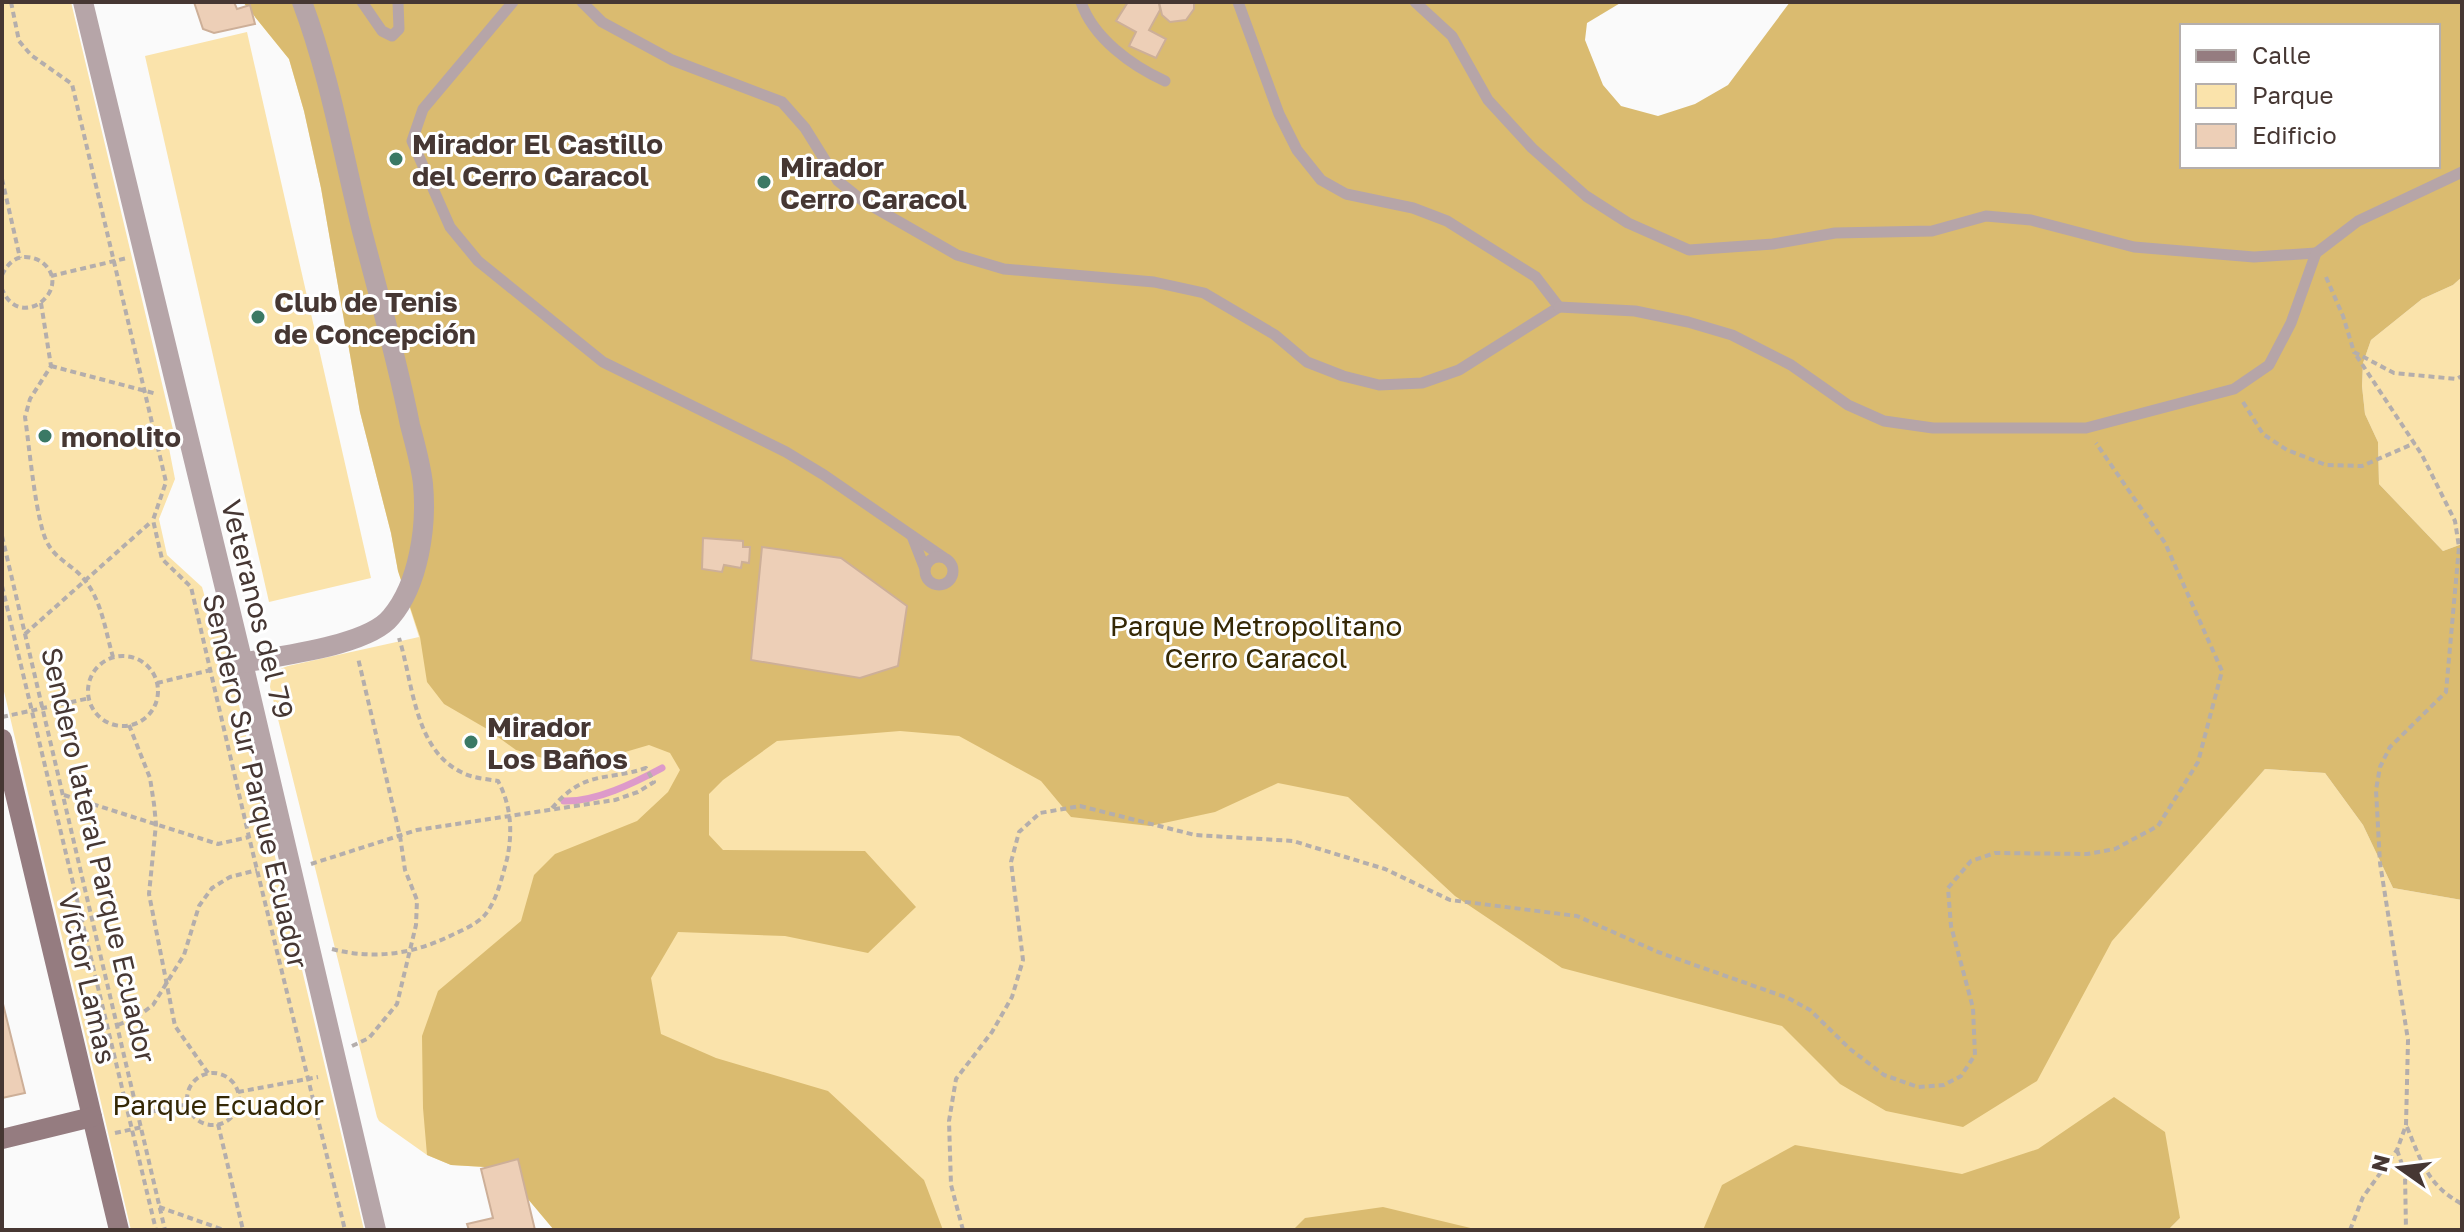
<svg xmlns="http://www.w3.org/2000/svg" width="2464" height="1232" font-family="'Golos Text',sans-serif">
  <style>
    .green { fill: #fae3ab; fill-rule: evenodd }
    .forest { fill: #dabb70; fill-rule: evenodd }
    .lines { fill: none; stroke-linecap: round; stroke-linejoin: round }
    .stream { stroke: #dd9aca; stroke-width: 7 }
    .building { fill: #edcfb7; stroke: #cdaf98; stroke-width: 2 }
    .path { stroke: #b4aeac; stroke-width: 4; stroke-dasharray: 6 4; stroke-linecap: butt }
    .lane { stroke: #b6a5a8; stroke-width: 11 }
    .street { stroke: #b6a5a8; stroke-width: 20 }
    .secondary { stroke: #957c80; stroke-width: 20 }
    .poi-dot { fill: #3b7965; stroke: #fff; stroke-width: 3 }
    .labels { text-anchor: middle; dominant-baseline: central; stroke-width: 6; stroke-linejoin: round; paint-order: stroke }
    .poi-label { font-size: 28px; font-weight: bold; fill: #463733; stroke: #fff; text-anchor: start }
    .street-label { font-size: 28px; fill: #463733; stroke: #fff }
    .park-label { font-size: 28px; fill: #352805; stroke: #fff }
  </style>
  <rect width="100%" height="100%" fill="#fafafa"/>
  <!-- green -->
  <g class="green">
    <polygon points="2,2 71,2 175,438 168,443 175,479 159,519 167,555 202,587 208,608 216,609 364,1230 131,1230 2,683"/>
    <path d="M243,2L1572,143L2149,2H2462V197L2316,281L2191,850L2265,769L2325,773L2363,825L2393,888L2462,900V1230H2168L2180,1218L2106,1230H554L502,1168L451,1165L427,1155L379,1121L377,1117L270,687C271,675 276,670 288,666L419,637L398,571L391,533L360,412L321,188L304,111L289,59ZM2182,26H2438V166H2182Z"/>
    <polygon points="247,32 371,578 269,602 145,56"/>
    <polygon points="2462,277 2462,544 2443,551 2379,484 2378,442 2365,414 2362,386 2363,363 2371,340 2422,299 2453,285"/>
  </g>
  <!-- forest -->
  <g class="forest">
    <path d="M243,2H1622L1587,23L1585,40L1603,85L1621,106L1658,116L1695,104L1728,85L1790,2H2462V277L2453,285L2422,299L2371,340L2363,363L2362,386L2365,414L2378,442L2379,484L2443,551L2462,544V900L2393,888L2363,825L2325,773L2265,769L2112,941L2037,1081L1963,1127L1886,1111L1840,1084L1782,1026L1562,968L1455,896L1348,797L1278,783L1215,812L1150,826L1071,817L1041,781L959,736L900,731L777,741L723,780L709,794V835L723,850L865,851L916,907L868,953L785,936L678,932L651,978L661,1034L716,1058L828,1091L924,1180L943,1230H554L502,1168L451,1165L427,1155L423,1108L422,1036L438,991L521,921L534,875L555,854L637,821L668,792L680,770L670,753L649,745L615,755L556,762L516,750L487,729L444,704L427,682L420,637L398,571L391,533L360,412L321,188L304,111L289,59ZM2182,26H2438V166H2182Z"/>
    <polygon points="2114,1097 2165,1132 2180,1218 2168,1230 1703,1230 1722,1185 1795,1145 1962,1174 2038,1149"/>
    <polygon points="1383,1207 1479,1230 1293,1230 1305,1218"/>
  </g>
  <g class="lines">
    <!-- stream -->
    <path class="stream" d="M564,801C596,802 634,783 662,768"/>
  </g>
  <!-- building -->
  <g class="building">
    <polygon points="194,2 234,2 237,9 250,5 255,24 214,33 203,29"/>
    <polygon points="1128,2 1159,2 1160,10 1149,30 1166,39 1156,58 1129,46 1136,32 1116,21"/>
    <polygon points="1159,2 1194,2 1194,9 1186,20 1170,22 1162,15"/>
    <polygon points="703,538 743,541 743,547 750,547 749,563 742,562 741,568 724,565 722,572 702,569"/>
    <polygon points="762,547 841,558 907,606 898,666 860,678 751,660"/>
    <polygon points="2,1000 25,1093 2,1098"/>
    <polygon points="518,1159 535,1230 469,1230 467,1224 493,1218 481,1169"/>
  </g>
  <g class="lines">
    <!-- path -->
    <g class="path">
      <polyline points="11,2 19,41 31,55 72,84 166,482 153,520 162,559 191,587 249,837 345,1230"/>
      <polyline points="2,179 20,258"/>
      <path d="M2,275C7,265 14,257 25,257C32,257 38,259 43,263C74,289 20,333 2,289"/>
      <polyline points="51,276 127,258"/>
      <polyline points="2326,277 2343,316 2354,352 2394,373 2456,379 2462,376"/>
      <path d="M41,303L51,366L30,399L25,417C29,443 36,525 48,544C56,559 72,565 83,578C102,600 105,630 113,657"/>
      <polyline points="51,366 157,394"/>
      <polyline points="2243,402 2263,434 2287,450 2326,465 2362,466 2415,443"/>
      <polyline points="2,536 165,1230"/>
      <polyline points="2,586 156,1230"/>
      <polyline points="25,634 152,521"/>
      <circle cx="123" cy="691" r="35"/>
      <polyline points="157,683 211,670"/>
      <polyline points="2,717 90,698"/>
      <polyline points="129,725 150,778 154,804 156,824 149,894 175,1026 208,1073"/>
      <polyline points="64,795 218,844 249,837"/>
      <path d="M311,864L417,830L615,800L638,792L654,782L646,768C604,782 586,769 552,808"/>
      <path d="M332,949C374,960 414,954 452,935C463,930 476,924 484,916C497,901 502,877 507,859C513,832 511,805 498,781C486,779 472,778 461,772C414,749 413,682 399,638"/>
      <polyline points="118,1025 137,1017 153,1005 184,955 199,906 212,888 230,877 257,870"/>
      <polyline points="352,1046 369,1038 397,1004 416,925 417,900 405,870 400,836 358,658"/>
      <circle cx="213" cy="1099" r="26"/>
      <polyline points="238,1092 318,1077"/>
      <polyline points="140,1114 188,1104"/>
      <polyline points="218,1124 243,1230"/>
      <path d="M2407,1127C2421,1161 2428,1186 2462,1204"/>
      <polyline points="115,1133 143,1127"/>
      <polyline points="2397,1150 2405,1173 2406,1230"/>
      <polyline points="159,1207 224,1230"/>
      <polyline points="963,1230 951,1185 949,1121 956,1079 992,1032 1012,997 1023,960 1011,862 1019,832 1040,813 1080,806 1195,835 1293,841 1385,869 1450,900 1577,916 1658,952 1788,998 1810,1010 1850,1049 1884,1075 1918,1087 1944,1085 1961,1076 1975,1055 1973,1008 1951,926 1948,888 1971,861 1995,853 2087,854 2115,849 2158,826 2198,762 2222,671 2165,543 2096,443"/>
      <polyline points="2350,1230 2363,1197 2397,1150 2406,1125 2408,1040 2380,863 2376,790 2380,767 2390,747 2446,692 2459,547 2455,521 2422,455 2354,352"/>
    </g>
    <!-- lane -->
    <g class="lane">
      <polyline points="362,2 382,31 392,36 399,29 398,2"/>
      <polyline points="513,2 423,109 412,141 450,227 478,261 603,362 786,452 824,475 943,557"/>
      <polyline points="582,2 602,22 672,60 782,102 805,128 838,181 863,201 957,255 1004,269 1154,282 1204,293 1275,335 1307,362 1343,376 1379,385 1422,383 1459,370 1559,307"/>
      <path d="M1081,2C1093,38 1132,66 1165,81"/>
      <polyline points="1238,2 1279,114 1297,150 1321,180 1346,194 1413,208 1447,221 1536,277 1559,307"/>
      <polyline points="1415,2 1452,36 1488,100 1532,148 1586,196 1628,223 1689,250 1773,244 1835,233 1932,231 1986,216 2031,220 2134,247 2254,257 2316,253"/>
      <polyline points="1559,307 1635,311 1688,322 1732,335 1791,365 1848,405 1884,421 1933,428 2086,428 2234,389 2269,365 2291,323 2316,253 2358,221 2462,172"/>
      <polyline points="912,536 925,569"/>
      <circle cx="939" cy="571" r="14"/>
    </g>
    <!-- street -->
    <g class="street">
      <polyline points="83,2 243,663 376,1230"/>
      <path d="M243,663C281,655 368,646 391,617C419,584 427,526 423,484C421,465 415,444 410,425C397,359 379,296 362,231C343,155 330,76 302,2"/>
    </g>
    <!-- secondary -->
    <g class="secondary">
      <polyline points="2,739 119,1230"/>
      <polyline points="2,1139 92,1117"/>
    </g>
  </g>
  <!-- markers -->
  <g class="poi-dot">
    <circle cx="396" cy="159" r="8"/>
    <circle cx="764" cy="182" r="8"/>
    <circle cx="258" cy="317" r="8"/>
    <circle cx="45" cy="436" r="8"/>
    <circle cx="471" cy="742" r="8"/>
  </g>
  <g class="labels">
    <!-- poi labels -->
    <g class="poi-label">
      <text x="412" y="143">Mirador El Castillo<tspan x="412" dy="32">del Cerro Caracol</tspan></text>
      <text x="780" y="166">Mirador<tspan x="780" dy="32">Cerro Caracol</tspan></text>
      <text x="274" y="301">Club de Tenis<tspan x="274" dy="32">de Concepción</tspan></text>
      <text x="61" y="436">monolito</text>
      <text x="487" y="726">Mirador<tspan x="487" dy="32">Los Baños</tspan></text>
    </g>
    <!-- street labels -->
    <g class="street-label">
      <text transform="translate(258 609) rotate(76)">Veteranos del 79</text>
      <text transform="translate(256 781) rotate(77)">Sendero Sur Parque Ecuador</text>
      <text transform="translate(99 855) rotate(77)">Sendero lateral Parque Ecuador</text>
      <text transform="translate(88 978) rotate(77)">Víctor Lamas</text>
    </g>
    <!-- park labels -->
    <g class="park-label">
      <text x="1256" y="625">Parque Metropolitano<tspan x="1256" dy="32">Cerro Caracol</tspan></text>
      <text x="218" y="1104">Parque Ecuador</text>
    </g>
  </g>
  <!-- border -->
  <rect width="2464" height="1232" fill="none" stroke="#463733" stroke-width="8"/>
  <!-- legend -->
  <rect x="2180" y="24" width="260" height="144" fill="#ffffff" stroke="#b5afad" stroke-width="2"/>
  <rect x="2196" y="50" width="40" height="12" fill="#957c80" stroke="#b5afad" stroke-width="2"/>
  <text x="2252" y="64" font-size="24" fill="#463733">Calle</text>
  <rect x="2196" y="84" width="40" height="24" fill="#fae3ab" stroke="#b5afad" stroke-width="2"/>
  <text x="2252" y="104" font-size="24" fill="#463733">Parque</text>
  <rect x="2196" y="124" width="40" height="24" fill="#edcfb7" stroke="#b5afad" stroke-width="2"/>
  <text x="2252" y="144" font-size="24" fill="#463733">Edificio</text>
  <!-- north arrow -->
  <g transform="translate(2400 1168) rotate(284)" stroke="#ffffff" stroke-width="6" paint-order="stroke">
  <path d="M0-6L14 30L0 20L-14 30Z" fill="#463733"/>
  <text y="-12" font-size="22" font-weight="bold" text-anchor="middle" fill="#463733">N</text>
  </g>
</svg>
